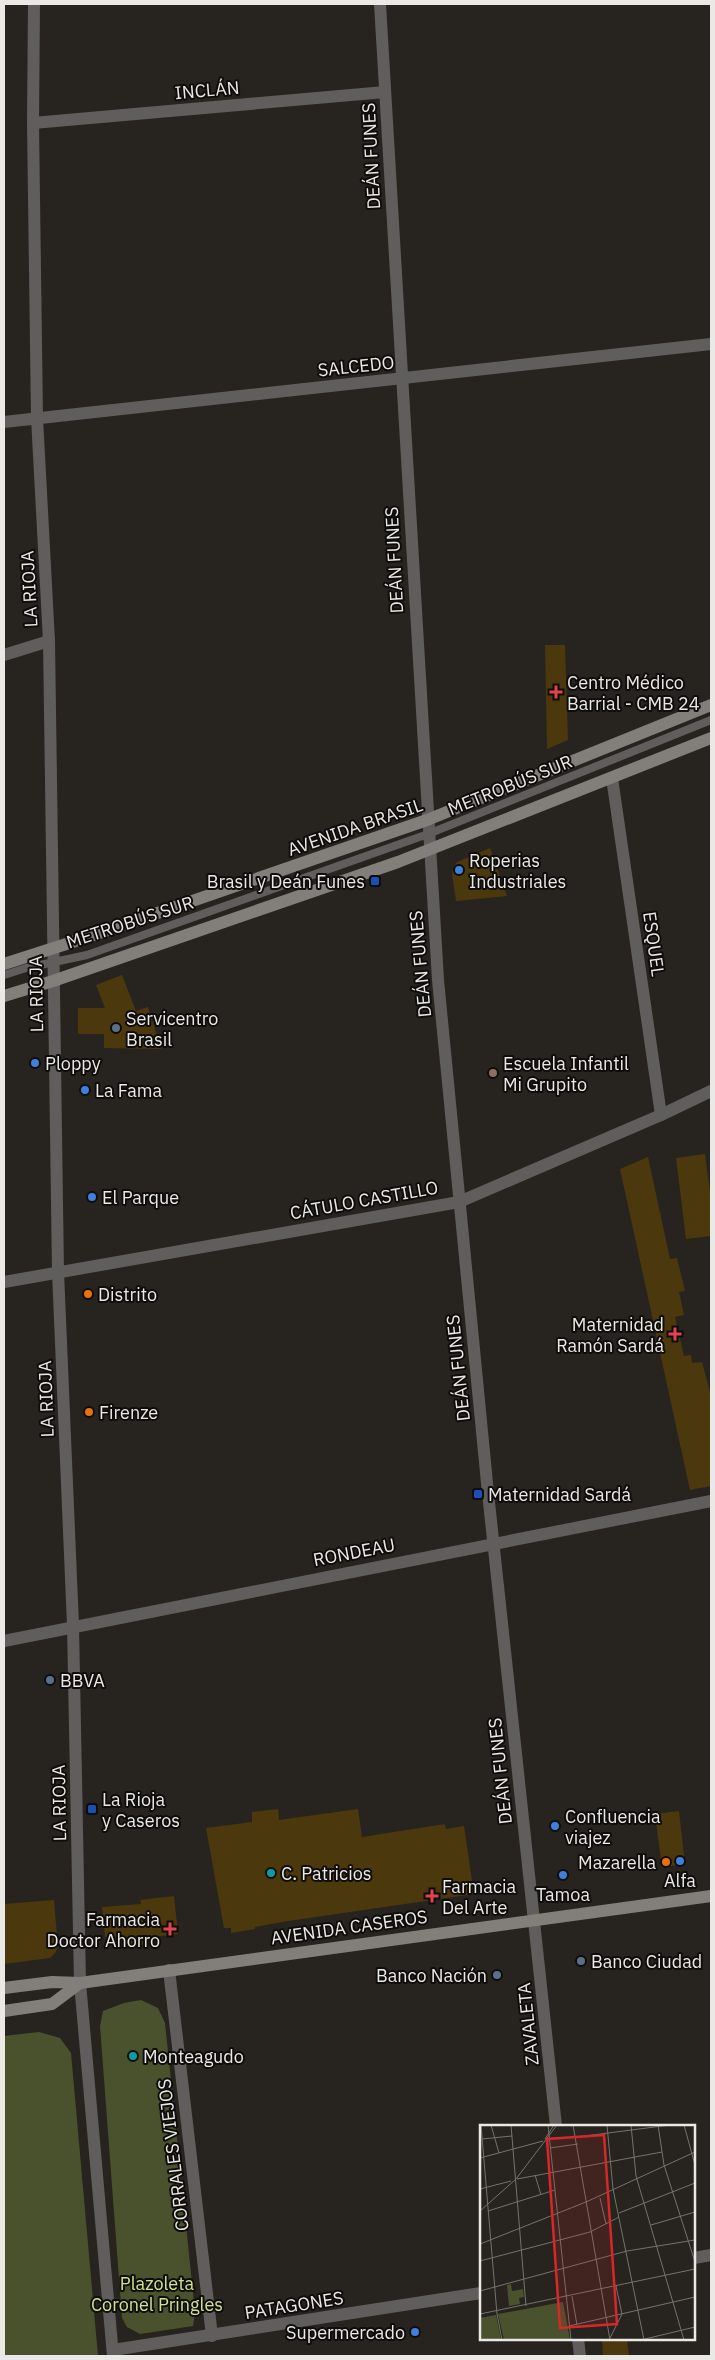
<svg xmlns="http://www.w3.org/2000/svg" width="715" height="2360" font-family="'IBM Plex Sans',sans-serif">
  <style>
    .green { fill: #49522d }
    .building { fill: #4c380d }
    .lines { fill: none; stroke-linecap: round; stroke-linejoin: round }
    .service { stroke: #605e5c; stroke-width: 8 }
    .minor { stroke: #605e5c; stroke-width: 12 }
    .secondary { stroke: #827f7b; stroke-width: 12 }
    .health-dot { fill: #e0444e; stroke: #0f0d0b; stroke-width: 2 }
    .shop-dot { fill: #3f7fe0; stroke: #0f0d0b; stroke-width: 2 }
    .transit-dot { fill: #1a4fb4; stroke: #0f0d0b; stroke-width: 2 }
    .service-dot { fill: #5c6f8a; stroke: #0f0d0b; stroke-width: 2 }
    .education-dot { fill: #8d6e63; stroke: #0f0d0b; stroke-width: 2 }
    .food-dot { fill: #e8710a; stroke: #0f0d0b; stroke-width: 2 }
    .culture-dot { fill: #0f9aa8; stroke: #0f0d0b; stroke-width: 2 }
    .labels { text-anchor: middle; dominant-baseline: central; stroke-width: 4; stroke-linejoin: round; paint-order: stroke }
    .street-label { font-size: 18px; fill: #ebe9e5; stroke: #0f0d0b }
    .poi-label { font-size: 18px; fill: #ebe9e5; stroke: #0f0d0b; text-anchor: start }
    .park-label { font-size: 18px; fill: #cfe490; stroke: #0f0d0b }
    .inset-road { fill: none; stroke: #75736e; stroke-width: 1 }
    .view { fill: #d62828; fill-opacity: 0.15; stroke: #d62828; stroke-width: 2.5 }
    .inset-edge { fill: none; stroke: #ebe9e5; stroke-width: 2.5 }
  </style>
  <rect width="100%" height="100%" fill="#27241f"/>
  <!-- green -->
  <g class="green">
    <polygon points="141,2000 158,2008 165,2023 195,2312 193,2326 140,2334 127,2327 122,2318 100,2026 103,2011 124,2003"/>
    <polygon points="39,2032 60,2038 71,2053 98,2356 4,2356 4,2036"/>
  </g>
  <!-- building -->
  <g class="building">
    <polygon points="545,645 565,645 568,740 547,749"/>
    <polygon points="490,848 507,896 456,901 452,874 453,868 457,862"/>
    <polygon points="122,975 136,1011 148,1007 161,1049 104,1048 104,1034 78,1034 78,1008 105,1008 96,985"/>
    <polygon points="705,1154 711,1199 711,1236 686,1239 676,1158"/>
    <polygon points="648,1157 670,1259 677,1258 685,1291 679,1292 684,1315 675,1317 684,1356 691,1355 692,1363 702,1362 710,1392 711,1391 711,1486 690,1490 620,1169"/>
    <polygon points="278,1809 279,1820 358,1809 362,1837 445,1824 446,1829 464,1826 474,1894 288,1921 255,1927 255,1929 231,1933 231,1928 224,1928 206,1828 252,1822 252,1812"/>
    <polygon points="679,1811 685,1864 662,1867 655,1814"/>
    <polygon points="174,1896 178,1934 144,1938 144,1945 116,1947 105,1936 102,1907 141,1904 140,1900"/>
    <polygon points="54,1900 58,1947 55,1953 50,1958 4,1964 4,1904"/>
    <polygon points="602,2339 627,2339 629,2356 603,2356"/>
  </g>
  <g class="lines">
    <!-- service -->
    <polyline class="service" points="4,975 26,968 87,955 428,834 711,720"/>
    <!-- minor -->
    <g class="minor">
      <polyline points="34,4 33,123 37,418 49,641 58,1272 73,1625 80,1983 113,2356"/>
      <polyline points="380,4 438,980 488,1493 556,2126"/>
      <polyline points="33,123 385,92"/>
      <polyline points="4,422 711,344"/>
      <polyline points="4,655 49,641"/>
      <polyline points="612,778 661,1115"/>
      <polyline points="4,1282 459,1202 661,1115 711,1091"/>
      <polyline points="4,1641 711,1501"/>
      <polyline points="169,1970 212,2336"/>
      <polyline points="694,2258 711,2255"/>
      <polyline points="578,2339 580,2356"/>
      <polyline points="113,2350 481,2293"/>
    </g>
    <!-- secondary -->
    <g class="secondary">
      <polyline points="4,964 88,937 427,820 711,705"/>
      <polyline points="4,996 53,981 398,862 711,738"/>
      <polyline points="4,1988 52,1982 80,1983 711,1896"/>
      <polyline points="4,2011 52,2004 80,1983"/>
    </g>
  </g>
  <!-- markers -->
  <g class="health-dot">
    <path d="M553.5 684.5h5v5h5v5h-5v5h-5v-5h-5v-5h5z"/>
    <path d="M672.5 1326.5h5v5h5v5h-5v5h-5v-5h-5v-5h5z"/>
    <path d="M429.5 1888.5h5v5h5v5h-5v5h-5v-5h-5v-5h5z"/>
    <path d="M167.5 1921.5h5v5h5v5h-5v5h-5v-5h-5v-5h5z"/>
  </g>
  <g class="shop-dot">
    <circle cx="459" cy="870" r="5"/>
    <circle cx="35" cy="1063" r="5"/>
    <circle cx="85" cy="1090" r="5"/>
    <circle cx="92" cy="1197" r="5"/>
    <circle cx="555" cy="1826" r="5"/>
    <circle cx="680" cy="1861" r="5"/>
    <circle cx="563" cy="1875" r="5"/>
    <circle cx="415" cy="2332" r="5"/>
  </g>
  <g class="transit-dot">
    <rect x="370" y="876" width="10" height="10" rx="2.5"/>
    <rect x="473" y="1489" width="10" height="10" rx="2.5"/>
    <rect x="87" y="1804" width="10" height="10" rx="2.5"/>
  </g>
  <g class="service-dot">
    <circle cx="116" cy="1028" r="5"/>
    <circle cx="50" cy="1680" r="5"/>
    <circle cx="581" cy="1961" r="5"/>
    <circle cx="497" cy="1975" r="5"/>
  </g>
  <circle class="education-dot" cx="493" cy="1073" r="5"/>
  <g class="food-dot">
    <circle cx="88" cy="1294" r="5"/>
    <circle cx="89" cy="1412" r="5"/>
    <circle cx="666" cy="1862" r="5"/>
  </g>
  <g class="culture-dot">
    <circle cx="271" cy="1873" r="5"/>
    <circle cx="133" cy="2056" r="5"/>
  </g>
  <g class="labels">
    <!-- street labels -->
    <g class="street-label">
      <text transform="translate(207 90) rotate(-5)">INCLÁN</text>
      <text transform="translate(371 156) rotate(-93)">DEÁN FUNES</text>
      <text transform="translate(356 366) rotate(-6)">SALCEDO</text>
      <text transform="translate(394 560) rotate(-93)">DEÁN FUNES</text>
      <text transform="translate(29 589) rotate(-93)">LA RIOJA</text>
      <text transform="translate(510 785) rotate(-22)">METROBÚS SUR</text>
      <text transform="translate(355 827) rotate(-19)">AVENIDA BRASIL</text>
      <text transform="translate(130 922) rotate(-18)">METROBÚS SUR</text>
      <text transform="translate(654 944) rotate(82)">ESQUEL</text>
      <text transform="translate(420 964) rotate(-95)">DEÁN FUNES</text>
      <text transform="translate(36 994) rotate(-91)">LA RIOJA</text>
      <text transform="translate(364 1200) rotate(-10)">CÁTULO CASTILLO</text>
      <text transform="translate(458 1368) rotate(-96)">DEÁN FUNES</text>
      <text transform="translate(46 1399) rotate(-92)">LA RIOJA</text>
      <text transform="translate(354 1552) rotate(-11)">RONDEAU</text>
      <text transform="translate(500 1771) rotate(-96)">DEÁN FUNES</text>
      <text transform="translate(59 1803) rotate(-91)">LA RIOJA</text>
      <text transform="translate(349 1927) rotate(-8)">AVENIDA CASEROS</text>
      <text transform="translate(528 2024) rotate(-96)">ZAVALETA</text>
      <text transform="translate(173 2155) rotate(-97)">CORRALES VIEJOS</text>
      <text transform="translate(294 2305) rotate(-9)">PATAGONES</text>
    </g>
    <!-- poi labels -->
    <g class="poi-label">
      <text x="567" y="682">Centro Médico<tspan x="567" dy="21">Barrial - CMB 24</tspan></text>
      <text x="469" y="860">Roperias<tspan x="469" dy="21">Industriales</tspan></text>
      <text x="365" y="881" text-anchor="end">Brasil y Deán Funes</text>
      <text x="126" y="1018">Servicentro<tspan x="126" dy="21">Brasil</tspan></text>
      <text x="45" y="1063">Ploppy</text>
      <text x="503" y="1063">Escuela Infantil<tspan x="503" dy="21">Mi Grupito</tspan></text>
      <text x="95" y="1090">La Fama</text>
      <text x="102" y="1197">El Parque</text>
      <text x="98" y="1294">Distrito</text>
      <text x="664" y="1324" text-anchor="end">Maternidad<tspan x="664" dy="21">Ramón Sardá</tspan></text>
      <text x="99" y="1412">Firenze</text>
      <text x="488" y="1494">Maternidad Sardá</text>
      <text x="60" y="1680">BBVA</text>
      <text x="102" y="1799">La Rioja<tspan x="102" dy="21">y Caseros</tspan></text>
      <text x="565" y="1816">Confluencia<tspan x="565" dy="21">viajez</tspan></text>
      <text x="656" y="1862" text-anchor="end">Mazarella</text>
      <text x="281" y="1873">C. Patricios</text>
      <text x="680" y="1880" text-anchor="middle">Alfa</text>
      <text x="442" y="1886">Farmacia<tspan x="442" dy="21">Del Arte</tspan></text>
      <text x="563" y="1894" text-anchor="middle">Tamoa</text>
      <text x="160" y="1919" text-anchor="end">Farmacia<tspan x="160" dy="21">Doctor Ahorro</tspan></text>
      <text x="591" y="1961">Banco Ciudad</text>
      <text x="487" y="1975" text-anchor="end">Banco Nación</text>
      <text x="143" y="2056">Monteagudo</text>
      <text x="405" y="2332" text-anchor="end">Supermercado</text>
    </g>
    <!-- park labels -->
    <g class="park-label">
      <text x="157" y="2283">Plazoleta<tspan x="157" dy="21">Coronel Pringles</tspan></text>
    </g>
  </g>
  <!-- overview -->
  <g transform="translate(480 2125)">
    <rect width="215" height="215" fill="#27241f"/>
    <path d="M31,159L32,166L43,164L44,172L39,173L40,179L29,181L27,160ZM83,177L90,215H24L18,189ZM16,190L21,215H0V193Z" fill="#49522d"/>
    <path class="inset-road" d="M1,0L17,189L22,215M11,0L19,28M31,0L46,181M68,0L91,215M93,0L130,215M127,0L133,64L164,215M151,0L156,51L204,215M178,0L184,40L215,137M204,0L215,40M97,12L190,0M2,14L32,11M65,14L74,0M70,23L98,19M0,33L63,16M55,50L61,70M37,54L182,27M0,64L31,56M120,73L126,99M0,86L36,54L77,0M8,86L75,65M139,88L215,58M171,100L215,87M0,119L106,77L215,27M0,136L110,107L139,92M0,166L147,126L215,115M92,171L97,200M0,189L215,144M89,201L215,172M130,213L142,189L136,161M165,214L215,202"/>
    <path class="view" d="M124,10L137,199L80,203L67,14Z"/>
    <rect width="215" height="215" class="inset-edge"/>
  </g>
  <!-- border -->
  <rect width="715" height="2360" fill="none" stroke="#ebe9e5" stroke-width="10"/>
</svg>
